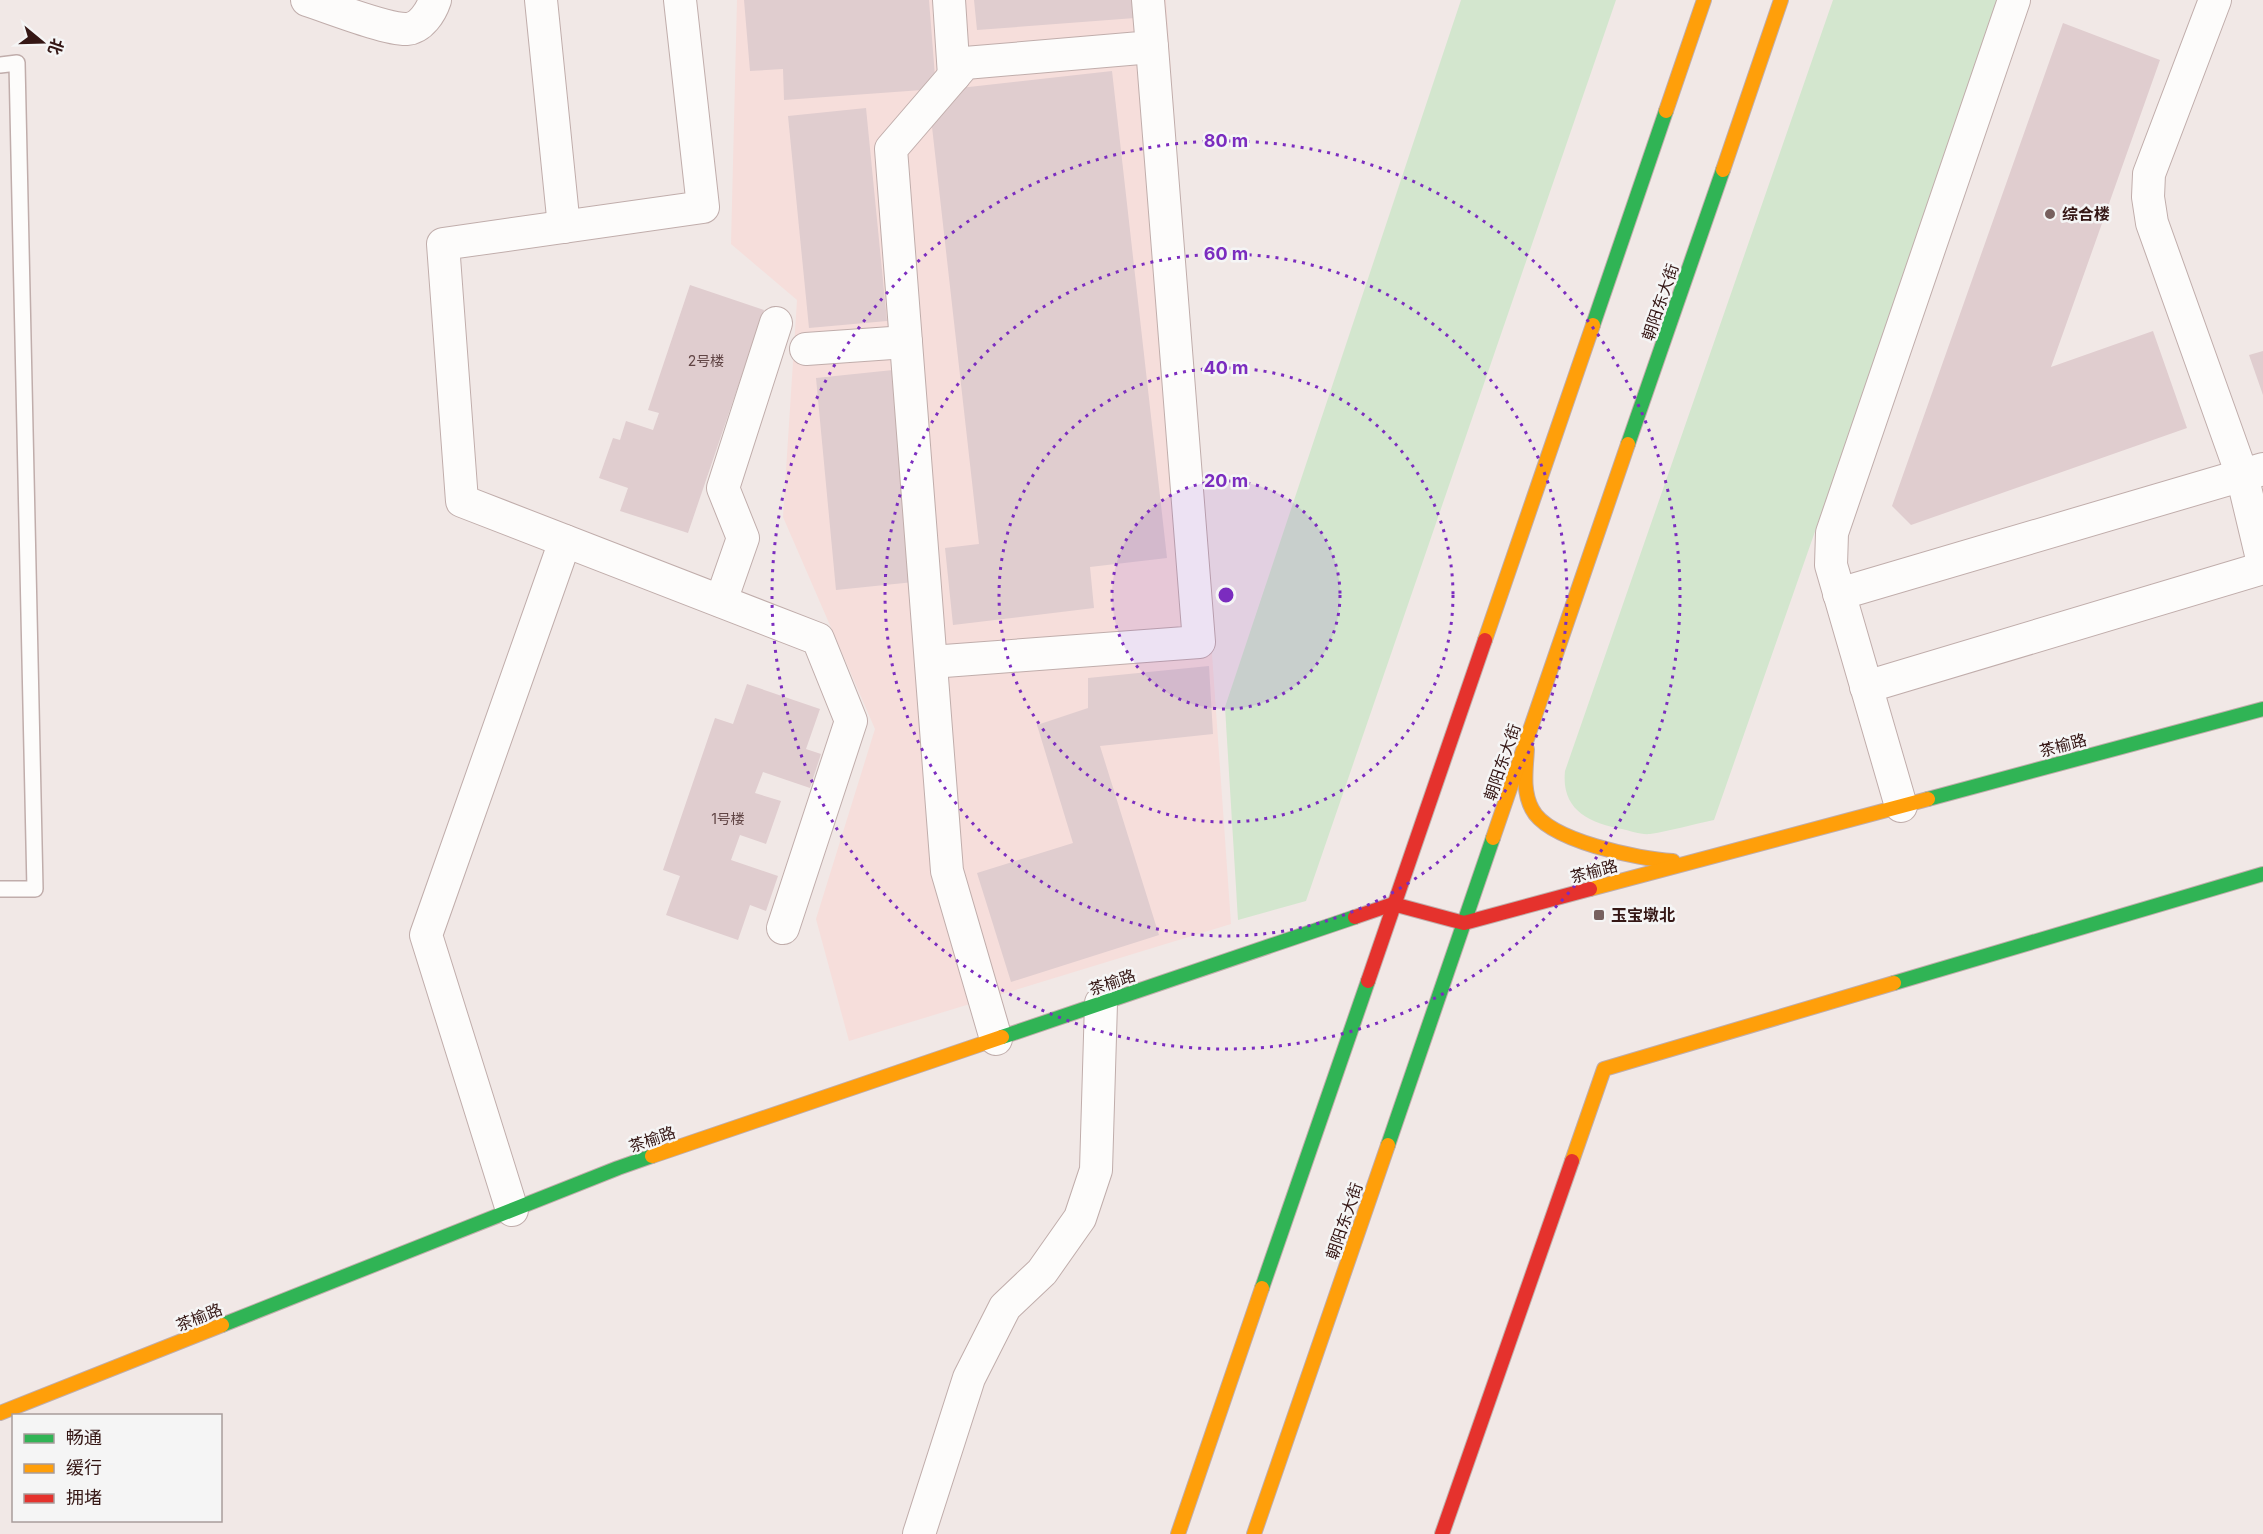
<svg xmlns="http://www.w3.org/2000/svg" width="2263" height="1534" font-family="Inter,'Noto Sans SC',sans-serif">
  <style>
    .built { fill: #f6dedb }
    .green { fill: #d3e6ce }
    .building { fill: #e0cdcf }
    .lines { fill: none; stroke-linecap: round; stroke-linejoin: round }
    .lane-casing { stroke: #c0adab; stroke-width: 18 }
    .street-casing { stroke: #c0adab; stroke-width: 34 }
    .fast-casing { stroke: #c0adab; stroke-width: 16 }
    .slow-casing { stroke: #c0adab; stroke-width: 16 }
    .jam-casing { stroke: #c0adab; stroke-width: 16 }
    .lane { stroke: #fdfcfb; stroke-width: 15 }
    .street { stroke: #fdfcfb; stroke-width: 32 }
    .fast { stroke: #30b455; stroke-width: 14 }
    .slow { stroke: #ff9f0a; stroke-width: 14 }
    .jam { stroke: #e5322d; stroke-width: 14 }
    .ring { fill: none; stroke: #7b2cbf; stroke-width: 3; stroke-dasharray: 3 6 }
    .poi-dot { fill: #77605e; stroke: #f5f5f5; stroke-width: 2 }
    .labels { text-anchor: middle; dominant-baseline: central; stroke-width: 5; stroke-linejoin: round; paint-order: stroke }
    .number-label { font-size: 14px; fill: #604444 }
    .poi-label { font-size: 16px; font-weight: bold; fill: #351715; stroke: #f5f5f5; text-anchor: start }
    .street-label { font-size: 16px; fill: #351715; stroke: #f5f5f5 }
    .centre { fill: #7b2cbf; stroke: #f5f5f5; stroke-width: 3 }
    .ring-label { font-size: 18px; text-anchor: middle; font-weight: bold; fill: #7b2cbf; stroke: #f5f5f5; stroke-width: 5; stroke-linejoin: round; paint-order: stroke }
  </style>
  <rect width="100%" height="100%" fill="#f1e8e6"/>
  <!-- built -->
  <polygon class="built" points="737,0 1166,0 1231,924 849,1041 816,919 875,729 783,517 797,300 731,244"/>
  <!-- green -->
  <g class="green">
    <polygon points="1461,0 1616,0 1306,901 1238,920 1225,707"/>
    <path d="M1833,0H2001L1714,820C1693,824 1671,831 1650,834C1641,835 1631,831 1622,829C1588,823 1561,809 1565,771Z"/>
  </g>
  <!-- building -->
  <g class="building">
    <polygon points="744,0 929,0 936,89 784,100 783,69 750,71"/>
    <polygon points="974,0 1134,0 1135,18 977,30"/>
    <polygon points="2063,23 2160,60 2051,367 2153,331 2187,428 1911,525 1892,506"/>
    <polygon points="1112,71 1167,558 1090,567 1094,608 953,625 945,548 979,544 931,118 951,89"/>
    <polygon points="866,108 887,321 809,328 788,116"/>
    <polygon points="690,285 764,310 688,533 620,511 628,488 599,478 613,438 620,440 626,421 653,430 659,413 648,410"/>
    <polygon points="2263,351 2263,395 2249,355"/>
    <polygon points="893,370 914,582 836,590 816,378"/>
    <polygon points="1209,666 1213,734 1100,746 1159,935 1011,982 977,873 1073,843 1037,725 1088,708 1088,678"/>
    <polygon points="747,684 820,709 806,749 821,754 810,788 763,772 755,793 781,801 766,844 740,835 731,860 778,876 766,911 750,905 738,940 666,915 680,876 663,870 715,718 733,724"/>
  </g>
  <g class="lines">
    <!-- lane casing -->
    <g class="lane-casing">
      <polyline id="lane" points="0,65 17,63 35,889 0,889"/>
    </g>
    <!-- street casing -->
    <g class="street-casing">
      <g id="street">
        <path d="M307,0C329,7 387,30 407,29C421,28 431,12 435,0"/>
        <polyline points="541,0 564,227"/>
        <polyline points="680,0 703,207 443,244 462,501 818,639 851,721 783,928"/>
        <polyline points="949,0 954,76"/>
        <polyline points="2215,0 2149,174 2148,197 2152,223 2242,475 2263,563"/>
        <polyline points="806,349 906,342"/>
        <polyline points="1839,594 2263,469"/>
        <polyline points="721,601 743,538 723,488 776,323"/>
        <polyline points="931,662 1199,642 1152,47"/>
        <polyline points="1866,687 2263,568"/>
        <polyline points="1901,806 1831,565 1832,533 2014,0"/>
        <polyline points="996,1039 947,871 891,149 965,63 1152,47 1148,0"/>
        <polyline points="512,1210 426,935 565,541"/>
        <polyline points="919,1534 969,1378 1005,1307 1042,1272 1080,1218 1096,1170 1101,1003"/>
      </g>
    </g>
    <!-- fast casing -->
    <g class="fast-casing">
      <g id="fast">
        <polyline points="1593,325 1666,111"/>
        <polyline points="1628,444 1723,170"/>
        <polyline points="1928,799 2263,709"/>
        <polyline points="1894,983 2263,874"/>
        <polyline points="1002,1037 1355,917"/>
        <polyline points="1388,1145 1493,838"/>
        <polyline points="1262,1288 1368,981"/>
        <polyline points="222,1325 618,1168 652,1156"/>
      </g>
    </g>
    <!-- slow casing -->
    <g class="slow-casing">
      <g id="slow">
        <polyline points="1666,111 1704,0"/>
        <polyline points="1723,170 1781,0"/>
        <polyline points="1485,640 1593,325"/>
        <path d="M1527,749C1526,769 1522,790 1532,809C1548,841 1639,859 1673,861"/>
        <polyline points="1493,838 1628,444"/>
        <polyline points="1590,889 1928,799"/>
        <polyline points="652,1156 1002,1037"/>
        <polyline points="1572,1161 1604,1069 1894,983"/>
        <polyline points="0,1413 222,1325"/>
        <polyline points="1178,1534 1262,1288"/>
        <polyline points="1254,1534 1388,1145"/>
      </g>
    </g>
    <!-- jam casing -->
    <g class="jam-casing">
      <g id="jam">
        <polyline points="1355,917 1393,904 1464,923 1590,889"/>
        <polyline points="1368,981 1485,640"/>
        <polyline points="1442,1534 1572,1161"/>
      </g>
    </g>
    <!-- lane -->
    <use href="#lane" class="lane"/>
    <!-- street -->
    <use href="#street" class="street"/>
    <!-- fast -->
    <use href="#fast" class="fast"/>
    <!-- slow -->
    <use href="#slow" class="slow"/>
    <!-- jam -->
    <use href="#jam" class="jam"/>
  </g>
  <!-- distance rings -->
  <circle cx="1226" cy="595" r="114" fill="#7b2cbf" fill-opacity=".12"/>
  <g class="ring">
    <circle cx="1226" cy="595" r="114"/>
    <circle cx="1226" cy="595" r="227"/>
    <circle cx="1226" cy="595" r="341"/>
    <circle cx="1226" cy="595" r="454"/>
  </g>
  <!-- markers -->
  <g class="poi-dot">
    <circle cx="2050" cy="214" r="6"/>
    <rect x="1593" y="909" width="12" height="12" rx="3"/>
  </g>
  <g class="labels">
    <!-- number labels -->
    <g class="number-label">
      <text x="706" y="360">2号楼</text>
      <text x="728" y="818">1号楼</text>
    </g>
    <!-- poi labels -->
    <g class="poi-label">
      <text x="2062" y="214">综合楼</text>
      <text x="1611" y="915">玉宝墩北</text>
    </g>
    <!-- street labels -->
    <g class="street-label">
      <text transform="translate(1660 302) rotate(-71)">朝阳东大街</text>
      <text transform="translate(2063 745) rotate(-15)">茶榆路</text>
      <text transform="translate(1502 762) rotate(-71)">朝阳东大街</text>
      <text transform="translate(1594 871) rotate(-15)">茶榆路</text>
      <text transform="translate(1112 982) rotate(-19)">茶榆路</text>
      <text transform="translate(652 1139) rotate(-19)">茶榆路</text>
      <text transform="translate(1344 1221) rotate(-71)">朝阳东大街</text>
      <text transform="translate(199 1317) rotate(-22)">茶榆路</text>
    </g>
  </g>
  <circle cx="1226" cy="595" r="9" class="centre"/>
  <g class="ring-label">
    <text x="1226" y="147">80 m</text>
    <text x="1226" y="260">60 m</text>
    <text x="1226" y="374">40 m</text>
    <text x="1226" y="487">20 m</text>
  </g>
  <!-- legend -->
  <rect x="12" y="1414" width="210" height="108" fill="#f5f5f5" stroke="#a89c9b" stroke-width="1.5"/>
  <rect x="24" y="1434" width="30" height="9" fill="#30b455" stroke="#a89c9b" stroke-width="1.5"/>
  <text x="66" y="1444" font-size="18" fill="#351715">畅通</text>
  <rect x="24" y="1464" width="30" height="9" fill="#ff9f0a" stroke="#a89c9b" stroke-width="1.5"/>
  <text x="66" y="1474" font-size="18" fill="#351715">缓行</text>
  <rect x="24" y="1494" width="30" height="9" fill="#e5322d" stroke="#a89c9b" stroke-width="1.5"/>
  <text x="66" y="1504" font-size="18" fill="#351715">拥堵</text>
  <!-- north arrow -->
  <g transform="translate(42 42) rotate(109)" stroke="#f5f5f5" stroke-width="4.5" paint-order="stroke">
  <path d="M0-4.5L10 22L0 15L-10 22Z" fill="#351715"/>
  <text y="-9" font-size="16" font-weight="bold" text-anchor="middle" fill="#351715">北</text>
  </g>
</svg>
